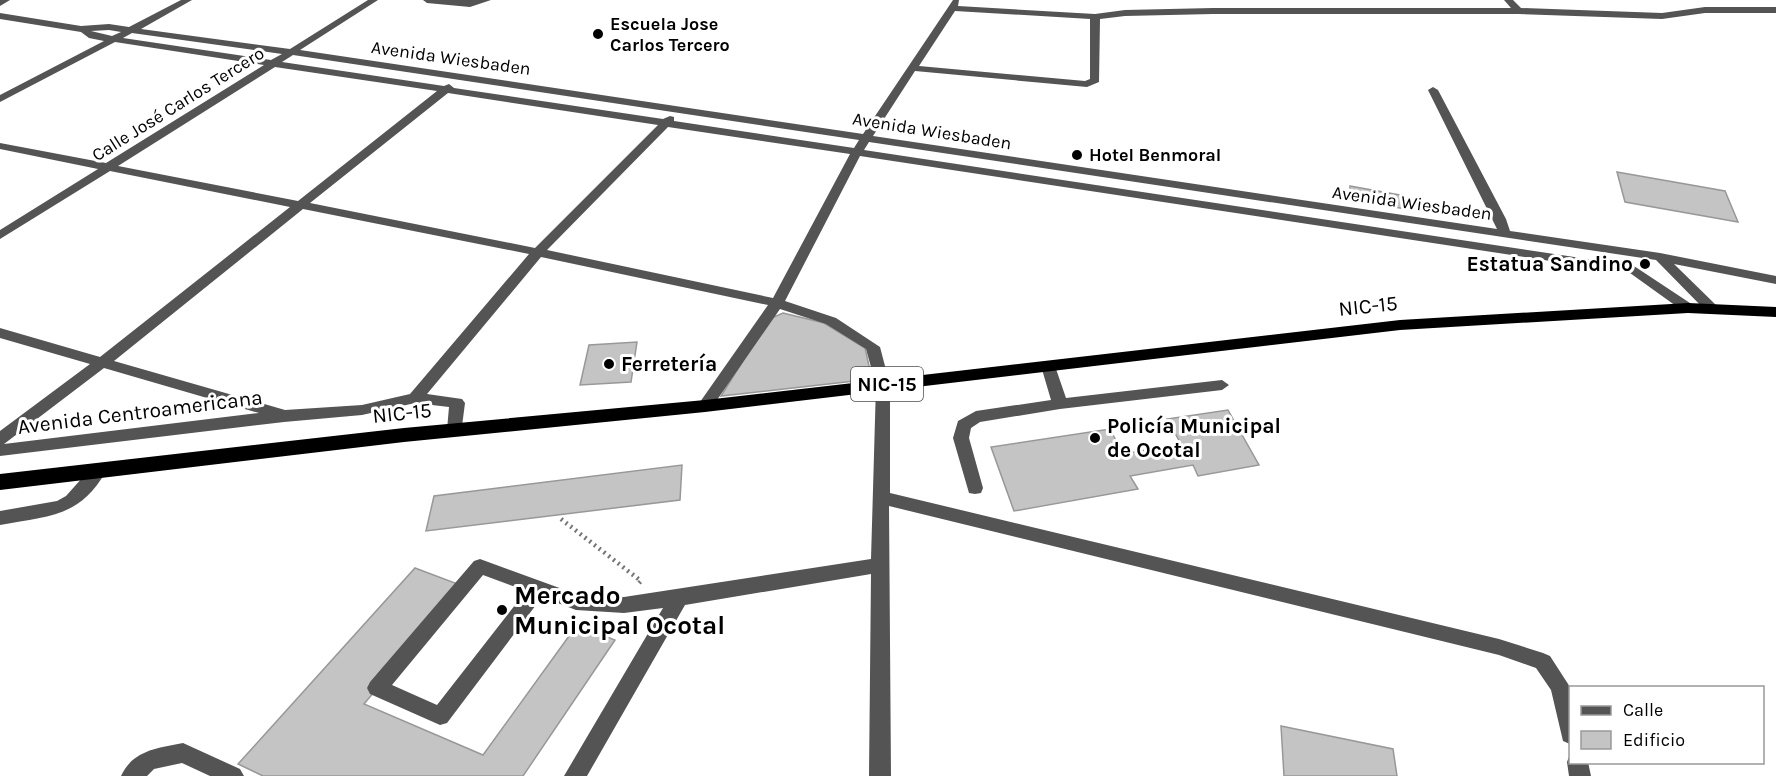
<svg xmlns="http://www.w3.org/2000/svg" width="1776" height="776" font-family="Karla,sans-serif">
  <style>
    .building { fill: #c4c4c4; stroke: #989898; stroke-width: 1.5 }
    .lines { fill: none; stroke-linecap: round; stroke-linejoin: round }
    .path { stroke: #767676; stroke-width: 4.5; stroke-dasharray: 2 4; stroke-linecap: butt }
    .minor { fill: #545454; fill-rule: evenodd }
    .highway { fill: #000; fill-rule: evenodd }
    .poi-dot { fill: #000; stroke: #fff; stroke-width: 2 }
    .labels { text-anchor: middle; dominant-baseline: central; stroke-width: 6; stroke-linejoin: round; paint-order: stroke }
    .far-poi-label { font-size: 18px; font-weight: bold; fill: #000; stroke: #fff; text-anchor: start }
    .far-street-label { font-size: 18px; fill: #000; stroke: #fff }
    .shield { fill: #fff; stroke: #4c4c4c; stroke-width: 1.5 }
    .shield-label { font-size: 20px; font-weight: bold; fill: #000 }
    .poi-label { font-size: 21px; font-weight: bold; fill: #000; stroke: #fff; text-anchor: start }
    .street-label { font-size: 21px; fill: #000; stroke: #fff }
    .near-poi-label { font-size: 26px; font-weight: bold; fill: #000; stroke: #fff; text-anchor: start }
  </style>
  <rect width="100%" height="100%" fill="#fff"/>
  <!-- building -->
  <g class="building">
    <polygon points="1617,172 1725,191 1738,222 1625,202"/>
    <polygon points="1350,186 1405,196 1406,209 1350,199"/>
    <polygon points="783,313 824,323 865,348 872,379 721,396 769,319"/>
    <polygon points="637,342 631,382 580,385 589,345"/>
    <polygon points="1228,410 1259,465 1198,476 1193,465 1130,476 1138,489 1014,511 991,447 1110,429 1123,454 1181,444 1167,419"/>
    <polygon points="682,465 680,500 426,531 434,496"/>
    <polygon points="415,568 463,586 364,704 483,755 577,625 615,640 523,776 263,776 238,764"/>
    <polygon points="1281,726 1393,749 1397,776 1284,776"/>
  </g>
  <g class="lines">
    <!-- path -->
    <polyline class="path" points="561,519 641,581 638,584"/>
    <!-- minor -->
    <g class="minor">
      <polygon points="0,0 10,0 0,6"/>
      <path d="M181,0H192L141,29L290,49L368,0H378L300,50L863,134L953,0H959L958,6L1095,14L1125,10L1213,8H1511L1504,0H1513L1521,8L1662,13L1705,7H1776V13H1705L1662,19L1518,14H1213L1125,16L1100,19L1099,82L1087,87L915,71L873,136L1497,229L1428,90L1433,87L1438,90L1506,219L1510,231L1660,253L1776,276V284L1674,264L1717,306L1719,309L1712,313L1707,312L1656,260L869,142L864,150L1634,266L1693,305L1695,308L1693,311H1683L1630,273L860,156L785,301L836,318L880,347L890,385V493L1499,639L1543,653L1550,656L1570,687V744L1563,741L1551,690L1536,668L1499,655L889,506L891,776H869L871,574L685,605L587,776H564L663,608L624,613L576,610L542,597L447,723L440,725L370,694L367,688L370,682L474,561L480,559L576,594L624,597L871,559L876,385L866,349L826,324L780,309L710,410H700L697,406L700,402L768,305L541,257L427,394L462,399L465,403L461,434H449L447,430L449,407L415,403L362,415L284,422L0,456V431L90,364L0,338V328L100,357L290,207L110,171L0,239V230L98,169L0,149V143L106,163L264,65L115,42L0,102V95L104,41L89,38L81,32L0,19V13L81,26L109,24L129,27ZM955,11L1090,19V79L1085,81L919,66ZM109,30L121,32L112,36L91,31ZM132,33L282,54L271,60L123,38ZM293,55L859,140L854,148L674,121V117L670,116L663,119L454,88L449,84L444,86L282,62ZM275,67L437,91L298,201L118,166ZM448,93L658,125L535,248L310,203ZM668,127L850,154L773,298L547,250ZM303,209L529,254L410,394L362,405L285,410L114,361ZM104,368L259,413L4,444ZM483,575L526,591L437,705L392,685Z"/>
      <polygon points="423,0 491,0 470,7 427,3"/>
      <polygon points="1048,361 1055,366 1066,398 1222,380 1229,385 1222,390 1060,409 980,422 971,428 969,438 983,488 981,493 975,494 969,493 953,438 958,421 976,411 1051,400 1041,366"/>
      <path d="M98,465L104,467L106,471C80,518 47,516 0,525V511L57,501L66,496L92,467Z"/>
      <path d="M183,743L240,769L244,776H210L182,763L154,769L147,776H121C133,750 158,748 183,743Z"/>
      <polygon points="1570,754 1570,762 1588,762 1591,776 1569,776 1567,762"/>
    </g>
    <!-- highway -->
    <polygon class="highway" points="1688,303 1776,307 1776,317 1688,313 1400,330 705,412 404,442 0,490 0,474 404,428 705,400 1400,320"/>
  </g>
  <!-- markers -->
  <g class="poi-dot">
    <circle cx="598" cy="34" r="6"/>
    <circle cx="1077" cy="155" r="6"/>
    <circle cx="1645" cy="264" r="6"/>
    <circle cx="609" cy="364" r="6"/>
    <circle cx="1095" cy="438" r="6"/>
    <circle cx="502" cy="610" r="6"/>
  </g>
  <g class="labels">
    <!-- far-poi labels -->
    <g class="far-poi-label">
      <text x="610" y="24">Escuela Jose<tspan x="610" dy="21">Carlos Tercero</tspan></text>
      <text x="1089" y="155">Hotel Benmoral</text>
    </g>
    <!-- far-street labels -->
    <g class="far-street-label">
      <text transform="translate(451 58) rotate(8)">Avenida Wiesbaden</text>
      <text transform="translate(178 104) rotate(-32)">Calle José Carlos Tercero</text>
      <text transform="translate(932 131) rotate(9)">Avenida Wiesbaden</text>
      <text transform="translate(1412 203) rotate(8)">Avenida Wiesbaden</text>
    </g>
    <!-- shield labels -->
    <rect class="shield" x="851" y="367" width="72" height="34" rx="4.5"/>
    <g class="shield-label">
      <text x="887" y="384">NIC-15</text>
    </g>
    <!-- poi labels -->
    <g class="poi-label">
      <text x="1633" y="264" text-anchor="end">Estatua Sandino</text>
      <text x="621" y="364">Ferretería</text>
      <text x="1107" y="426">Policía Municipal<tspan x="1107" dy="24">de Ocotal</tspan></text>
    </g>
    <!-- street labels -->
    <g class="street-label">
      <text transform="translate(1368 306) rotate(-6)">NIC-15</text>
      <text transform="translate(140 412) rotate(-7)">Avenida Centroamericana</text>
      <text transform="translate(402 413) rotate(-6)">NIC-15</text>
    </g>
    <!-- near-poi labels -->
    <g class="near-poi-label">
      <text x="514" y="595">Mercado<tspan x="514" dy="30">Municipal Ocotal</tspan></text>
    </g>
  </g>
  <!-- legend -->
  <rect x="1569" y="686" width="195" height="78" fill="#ffffff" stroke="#999999" stroke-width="1.5"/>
  <rect x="1581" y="706" width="30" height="9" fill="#545454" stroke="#999999" stroke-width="1.5"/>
  <text x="1623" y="716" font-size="18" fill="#000000">Calle</text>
  <rect x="1581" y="731" width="30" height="18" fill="#c4c4c4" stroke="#999999" stroke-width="1.5"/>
  <text x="1623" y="746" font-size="18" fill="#000000">Edificio</text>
</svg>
